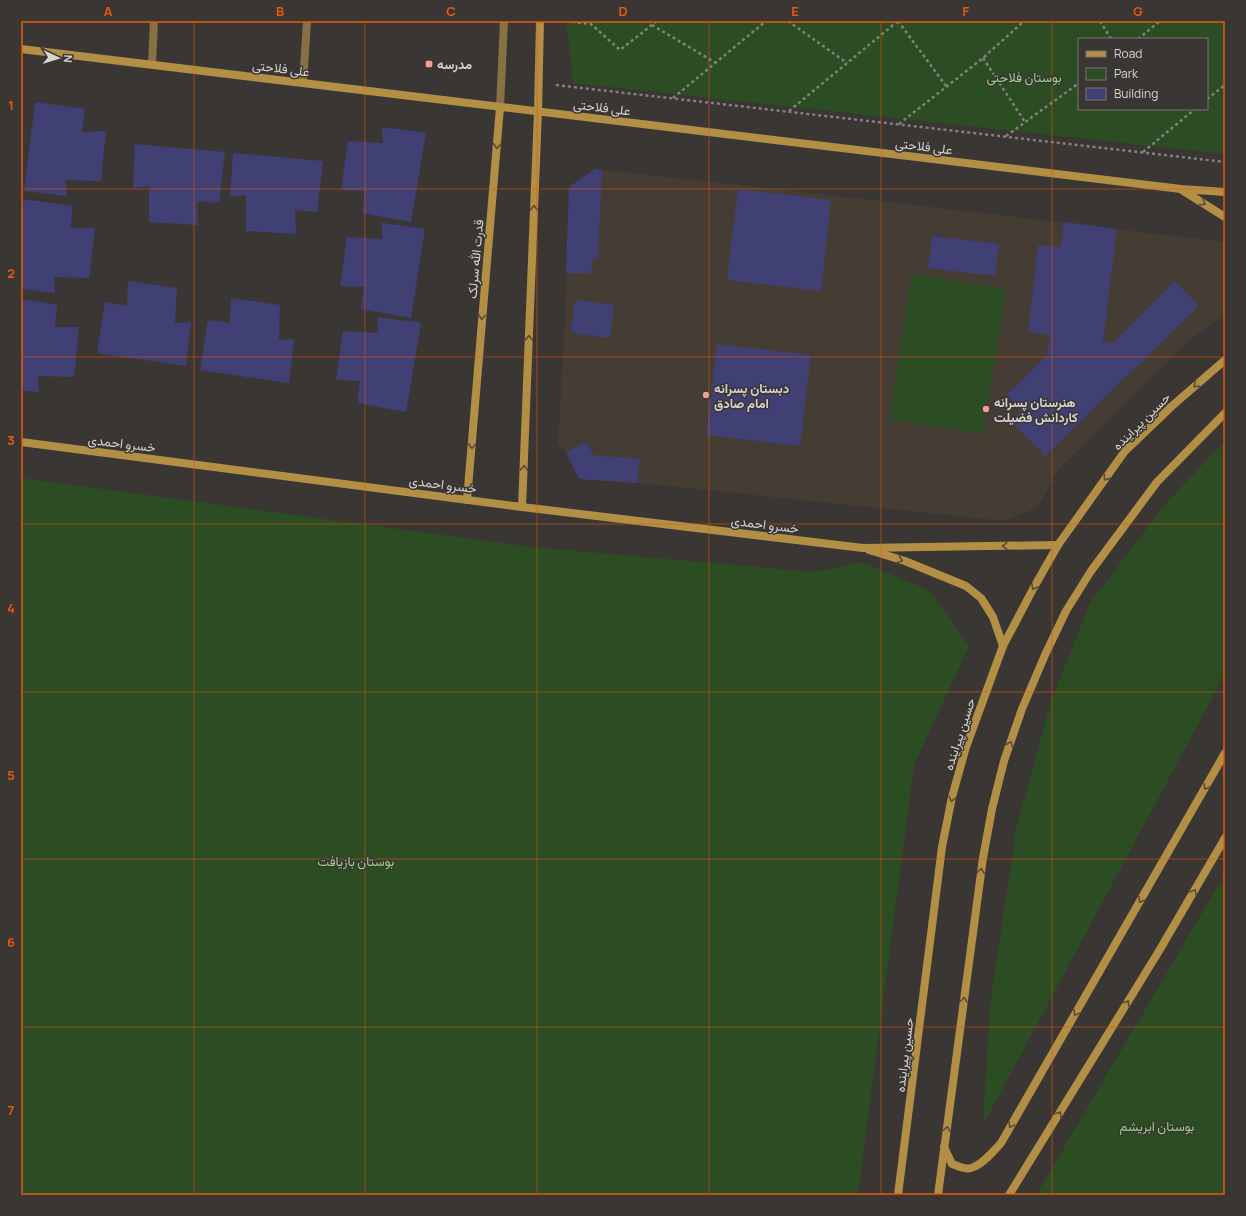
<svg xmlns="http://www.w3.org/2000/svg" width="1246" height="1216" font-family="Manrope,Vazirmatn,sans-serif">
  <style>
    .built { fill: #453c34 }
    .green { fill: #2c4d23; fill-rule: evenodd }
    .building { fill: #414075 }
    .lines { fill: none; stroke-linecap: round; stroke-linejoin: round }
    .path { stroke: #84807e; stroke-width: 2.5; stroke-dasharray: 3 3; stroke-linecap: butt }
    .street { stroke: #877044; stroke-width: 8 }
    .secondary { stroke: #b38f46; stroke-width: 8 }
    .oneway { stroke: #584c38 }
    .grid { fill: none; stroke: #e8590c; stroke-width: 1; stroke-opacity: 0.55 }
    .poi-dot { fill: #f59c94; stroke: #3a3633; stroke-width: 1.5 }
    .labels { text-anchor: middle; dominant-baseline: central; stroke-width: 3; stroke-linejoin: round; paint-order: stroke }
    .poi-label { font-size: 13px; font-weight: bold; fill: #d6d3d1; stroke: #3a3633; text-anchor: start }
    .street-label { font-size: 13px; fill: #d6d3d1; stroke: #3a3633 }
    .park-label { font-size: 13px; fill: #97d287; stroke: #3a3633 }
    .neatline { fill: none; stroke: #e8590c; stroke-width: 1.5 }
    .grid-label { font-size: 13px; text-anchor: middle; font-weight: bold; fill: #e8590c }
  </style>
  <rect width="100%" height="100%" fill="#3a3633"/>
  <!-- built -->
  <polygon class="built" points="595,169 872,200 1225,242 1225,314 1193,337 1059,469 1038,507 1005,521 637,483 579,479 566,452 558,443 565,317 569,187"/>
  <!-- green -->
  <g class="green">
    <path d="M566,21H1225V154L573,83ZM1079,39H1207V109H1079Z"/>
    <polygon points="912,274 1006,289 983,434 889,419"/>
    <polygon points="1225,441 1225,674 983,1125 990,1005 1016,829 1051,701 1090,603 1166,503"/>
    <polygon points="21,478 532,547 814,572 861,562 930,591 969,646 914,765 858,1195 21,1195"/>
    <polygon points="1225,874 1225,1195 1035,1195 1036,1195"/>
  </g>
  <!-- building -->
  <g class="building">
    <polygon points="35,102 85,109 82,132 106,131 101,181 66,180 67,196 24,191"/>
    <polygon points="382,127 426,133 411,222 362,213 365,191 341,190 348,141 383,143"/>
    <polygon points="135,144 225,152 219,203 197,201 198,225 149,222 149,186 133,188"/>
    <polygon points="233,153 323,161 317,212 295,210 296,234 246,231 246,195 230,197"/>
    <polygon points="595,169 602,170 598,260 593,259 591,273 566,273 569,187"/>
    <polygon points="738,189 831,200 821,291 727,280"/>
    <polygon points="23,199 73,206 70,228 95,228 89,278 54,277 55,293 21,289 21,214"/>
    <polygon points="1064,222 1117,229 1103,342 1113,343 1175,281 1199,306 1045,456 1011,421 1021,411 1006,395 1047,355 1050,335 1028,332 1038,245 1061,247"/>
    <polygon points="382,223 425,229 411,318 361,309 364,287 340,286 347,237 382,239"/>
    <polygon points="932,236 999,244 995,276 928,268"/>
    <polygon points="128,281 177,288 175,323 191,322 186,366 97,353 105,302 127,306"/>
    <polygon points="231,298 280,305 279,340 294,339 289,383 200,370 208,320 230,323"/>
    <polygon points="21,299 57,305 55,327 79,327 74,377 38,376 39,392 21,390"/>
    <polygon points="575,300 614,305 610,338 571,333"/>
    <polygon points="377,317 421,323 406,412 357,403 360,381 336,380 343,331 378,333"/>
    <polygon points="717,344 811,355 800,446 706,435"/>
    <polygon points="587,442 593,455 640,459 637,483 579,479 566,452"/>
  </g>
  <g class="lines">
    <!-- path -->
    <g class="path">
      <polyline points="566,21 591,24 620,50 657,21"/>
      <polyline points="788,21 847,63"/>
      <polyline points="898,21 946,86"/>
      <polyline points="1100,21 1111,39"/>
      <polyline points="652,25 716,63"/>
      <polyline points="1138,39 1160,21"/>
      <polyline points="983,58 1025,122"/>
      <polyline points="556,85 1225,162"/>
      <polyline points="673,98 766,21"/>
      <polyline points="1207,99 1225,85"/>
      <polyline points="789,111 898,21"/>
      <polyline points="899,124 983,58 1024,21"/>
      <polyline points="1006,136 1079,83"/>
      <polyline points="1143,152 1195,109"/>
    </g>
    <!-- street -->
    <g class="street">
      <polyline points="152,64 154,21"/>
      <polyline points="303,83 307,21"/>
      <polyline points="500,107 504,21"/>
    </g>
    <!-- secondary -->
    <g class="secondary">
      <polyline points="21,49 1181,189 1225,192"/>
      <polyline points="1182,190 1225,217"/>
      <polyline points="21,442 522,507 863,548 1058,545"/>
      <polyline points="467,500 500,107"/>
      <polyline points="522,507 538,111 540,21"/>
      <polyline points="869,550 905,561 966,586 981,598 993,617 1003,646"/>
      <path d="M944,1147L952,1164C958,1166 965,1170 971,1168C982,1165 994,1151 1001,1143L1225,753"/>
      <polyline points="898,1195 942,847 952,797 966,747 1003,646 1033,589 1058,545 1125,451 1172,406 1225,360"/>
      <polyline points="938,1195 983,858 992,809 1004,761 1022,709 1045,655 1066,611 1091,571 1157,482 1225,413"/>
      <polyline points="1009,1195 1159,951 1225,838"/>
    </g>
  </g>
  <!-- one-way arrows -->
  <defs><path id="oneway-chevron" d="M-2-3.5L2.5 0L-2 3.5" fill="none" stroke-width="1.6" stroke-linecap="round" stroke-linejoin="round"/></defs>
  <g class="oneway">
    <use href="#oneway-chevron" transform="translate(497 146) rotate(95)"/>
    <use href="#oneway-chevron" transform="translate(1203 203) rotate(32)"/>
    <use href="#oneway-chevron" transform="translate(534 208) rotate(-88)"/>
    <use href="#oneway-chevron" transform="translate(482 317) rotate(95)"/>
    <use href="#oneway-chevron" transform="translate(529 338) rotate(-88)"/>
    <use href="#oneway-chevron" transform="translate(1196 385) rotate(138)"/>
    <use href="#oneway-chevron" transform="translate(472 446) rotate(95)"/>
    <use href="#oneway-chevron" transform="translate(524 468) rotate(-88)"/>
    <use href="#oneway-chevron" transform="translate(1106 478) rotate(125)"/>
    <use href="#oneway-chevron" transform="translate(1005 546) rotate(179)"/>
    <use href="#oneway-chevron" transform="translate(900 560) rotate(19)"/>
    <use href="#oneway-chevron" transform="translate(1034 587) rotate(119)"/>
    <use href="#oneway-chevron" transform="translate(1010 744) rotate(-71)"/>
    <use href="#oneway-chevron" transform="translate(1206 787) rotate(120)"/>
    <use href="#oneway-chevron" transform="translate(952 799) rotate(103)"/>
    <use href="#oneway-chevron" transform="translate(981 871) rotate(-82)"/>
    <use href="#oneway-chevron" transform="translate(1194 892) rotate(-60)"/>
    <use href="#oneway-chevron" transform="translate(1141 900) rotate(120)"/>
    <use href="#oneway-chevron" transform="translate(964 1000) rotate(-82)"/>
    <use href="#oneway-chevron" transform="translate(1127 1003) rotate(-58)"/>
    <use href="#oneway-chevron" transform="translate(1076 1013) rotate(120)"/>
    <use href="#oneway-chevron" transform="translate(1059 1114) rotate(-58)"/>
    <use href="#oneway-chevron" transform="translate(1011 1125) rotate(120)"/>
    <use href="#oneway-chevron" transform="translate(947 1129) rotate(-82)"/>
  </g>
  <!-- grid -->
  <path class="grid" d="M194,21V1195M365,21V1195M537,21V1195M709,21V1195M881,21V1195M1052,21V1195M21,189H1225M21,357H1225M21,524H1225M21,692H1225M21,859H1225M21,1027H1225"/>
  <!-- markers -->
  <g class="poi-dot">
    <rect x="425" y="60" width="8" height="8" rx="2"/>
    <circle cx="706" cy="395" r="4"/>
    <circle cx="986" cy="409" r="4"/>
  </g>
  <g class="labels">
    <!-- poi labels -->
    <g class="poi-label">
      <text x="437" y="64">مدرسه</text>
      <text x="714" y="388">دبستان پسرانه<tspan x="714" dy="15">امام صادق</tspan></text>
      <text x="994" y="402">هنرستان پسرانه<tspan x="994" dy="15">کاردانش فضیلت</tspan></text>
    </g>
    <!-- street labels -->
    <g class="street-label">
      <text transform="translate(281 68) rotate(7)">علی فلاحتی</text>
      <text transform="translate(602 107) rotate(7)">علی فلاحتی</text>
      <text transform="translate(924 146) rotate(7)">علی فلاحتی</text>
      <text transform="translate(475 259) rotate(-85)">قدرت الله سرلک</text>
      <text transform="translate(1141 421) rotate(-45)">حسین پیراینده</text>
      <text transform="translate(122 443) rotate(7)">خسرو احمدی</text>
      <text transform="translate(443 484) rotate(7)">خسرو احمدی</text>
      <text transform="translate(765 524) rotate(7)">خسرو احمدی</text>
      <text transform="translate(959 734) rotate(-72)">حسین پیراینده</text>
      <text transform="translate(904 1055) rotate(-83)">حسین پیراینده</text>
    </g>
    <!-- park labels -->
    <g class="park-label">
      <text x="1024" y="77">بوستان فلاحتی</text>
      <text x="356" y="861">بوستان بازیافت</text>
      <text x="1157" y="1126">بوستان ابریشم</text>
    </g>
  </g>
  <!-- border -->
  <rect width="1246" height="1216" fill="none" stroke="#3a3633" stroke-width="44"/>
  <!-- legend -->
  <rect x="1078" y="38" width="130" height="72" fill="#3a3633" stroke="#787572"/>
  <rect x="1086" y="51" width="20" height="6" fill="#b38f46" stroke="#787572"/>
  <text x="1114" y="58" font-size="12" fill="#d6d3d1">Road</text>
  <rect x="1086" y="68" width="20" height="12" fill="#2c4d23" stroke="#787572"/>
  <text x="1114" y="78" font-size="12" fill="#d6d3d1">Park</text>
  <rect x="1086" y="88" width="20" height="12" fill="#414075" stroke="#787572"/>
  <text x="1114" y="98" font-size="12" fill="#d6d3d1">Building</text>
  <!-- north arrow -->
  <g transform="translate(58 58) rotate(94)" stroke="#3a3633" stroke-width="3" paint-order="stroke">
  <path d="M0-3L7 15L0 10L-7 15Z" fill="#d6d3d1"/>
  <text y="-6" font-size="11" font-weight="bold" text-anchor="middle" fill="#d6d3d1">N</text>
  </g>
  <rect x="22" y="22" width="1202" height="1172" class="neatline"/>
  <g class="grid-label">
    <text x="108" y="16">A</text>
    <text x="280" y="16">B</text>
    <text x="451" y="16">C</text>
    <text x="623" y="16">D</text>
    <text x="795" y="16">E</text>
    <text x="966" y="16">F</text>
    <text x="1138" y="16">G</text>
    <text x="11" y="110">1</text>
    <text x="11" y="278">2</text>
    <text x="11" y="445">3</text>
    <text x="11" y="613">4</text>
    <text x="11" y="780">5</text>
    <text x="11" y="947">6</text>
    <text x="11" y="1115">7</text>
  </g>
</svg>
